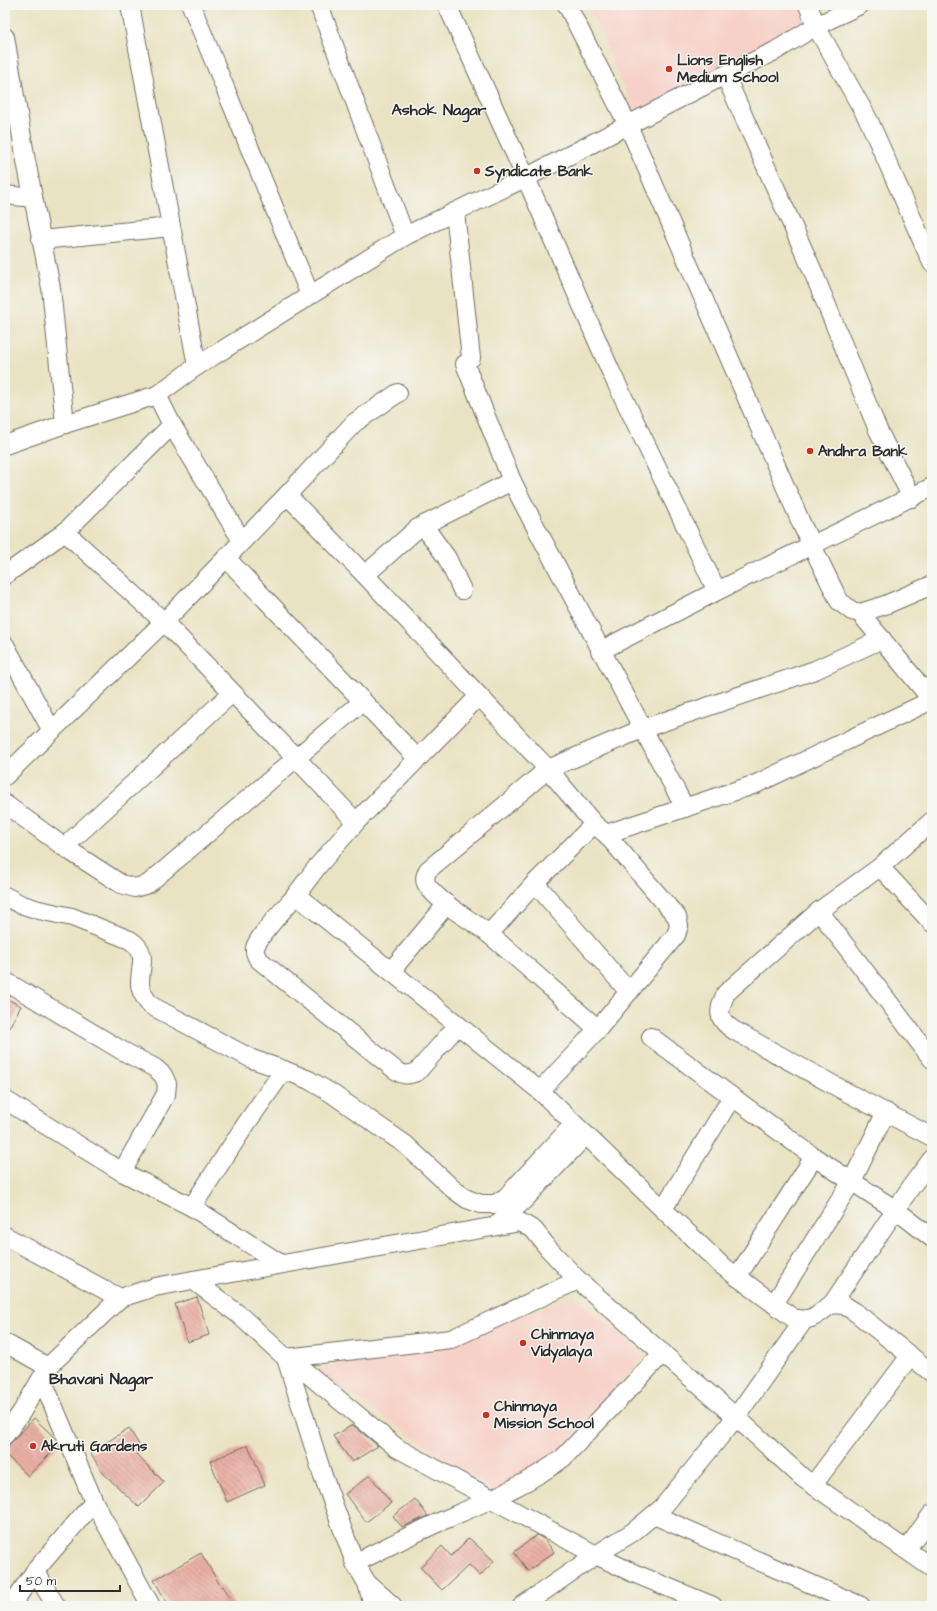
<svg xmlns="http://www.w3.org/2000/svg" width="937" height="1611" font-family="'Architects Daughter',sans-serif">
  <style>
    .built { fill: #f7d1c8 }
    .building { fill: url(#building-back-hatch) }
    .lines { fill: none; stroke-linecap: round; stroke-linejoin: round }
    .minor-casing { stroke: #6e6b60; stroke-width: 20 }
    .minor { stroke: #fff; stroke-width: 18 }
    .poi-dot { fill: #c8321e; stroke: #f6f6f2; stroke-width: 1.5 }
    .labels { text-anchor: middle; dominant-baseline: central; stroke-width: 3; stroke-linejoin: round; paint-order: stroke }
    .poi-label { font-size: 15px; font-weight: bold; fill: #2b2b2b; stroke: #f6f6f2; text-anchor: start }
    .neighbourhood-label { font-size: 16px; font-weight: bold; fill: #2b2b2b; stroke: #f6f6f2 }
  </style>
  <defs>
    <pattern id="building-back-hatch" width="6" height="6" patternUnits="userSpaceOnUse"><rect width="6" height="6" fill="#eab0a5"/><path d="M-1 5l2 2M0 0l6 6M5-1l2 2" fill="none" stroke="#be8f87"/></pattern>
  </defs>
  <rect width="100%" height="100%" fill="#f6f6f2"/>
  <filter id="ink" filterUnits="userSpaceOnUse"><feTurbulence type="fractalNoise" baseFrequency=".025" numOctaves="2"/><feDisplacementMap in="SourceGraphic" scale="8" xChannelSelector="R" yChannelSelector="G"/><feConvolveMatrix kernelMatrix="1 2 1 2 8 2 1 2 1" color-interpolation-filters="sRGB"/></filter>
  <filter id="wash" filterUnits="userSpaceOnUse"><feTurbulence type="fractalNoise" baseFrequency=".012" numOctaves="4" result="noise"/><feDisplacementMap in="SourceGraphic" scale="16" xChannelSelector="R" yChannelSelector="G"/><feGaussianBlur stdDeviation="0.9" result="paint"/><feColorMatrix in="noise" values="0 0 0 0 0 0 0 0 0 0 0 0 0 0 0 0 0 1.4 0 .05"/><feComposite in="paint" operator="in"/></filter>
  <g filter="url(#wash)">
    <rect width="100%" height="100%" fill="#eae3c3"/>
    <!-- built -->
    <g class="built">
      <polygon points="588,5 799,5 807,25 635,113"/>
      <polygon points="574,1297 646,1355 551,1459 497,1493 314,1370 478,1331"/>
    </g>
    <g id="blocks">
      <!-- building -->
      <g class="building">
        <polygon points="5,998 21,1006 5,1035"/>
        <polygon points="197,1297 209,1335 187,1342 175,1304"/>
        <polygon points="34,1418 56,1439 59,1445 28,1476 5,1454 5,1448 13,1441"/>
        <polygon points="353,1425 378,1446 352,1462 333,1436"/>
        <polygon points="129,1428 142,1450 136,1454 164,1482 139,1507 104,1474 90,1453"/>
        <polygon points="248,1445 265,1485 227,1502 210,1461"/>
        <polygon points="370,1475 391,1503 366,1522 345,1494"/>
        <polygon points="415,1499 428,1516 402,1527 393,1516"/>
        <polygon points="537,1535 545,1540 554,1552 528,1571 514,1552"/>
        <polygon points="469,1538 494,1561 480,1576 469,1565 442,1590 420,1567 442,1546 451,1556"/>
        <polygon points="201,1553 221,1587 223,1586 235,1606 169,1606 154,1580"/>
      </g>
    </g>
  </g>
  <g filter="url(#ink)">
    <use href="#blocks" fill-opacity="0" stroke="#6e6b60" stroke-width="1"/>
    <g class="lines">
      <!-- minor casing -->
      <g class="minor-casing">
        <g id="minor">
          <polyline points="191,5 310,295"/>
          <polyline points="319,5 405,236"/>
          <polyline points="447,5 526,178 611,372 717,591"/>
          <polyline points="567,5 628,125 802,525 839,601 852,611 860,613 932,700"/>
          <polyline points="808,5 816,26 869,121 932,263"/>
          <polyline points="5,37 26,161 51,288 65,424 5,445"/>
          <polyline points="725,75 811,267 878,430 912,498"/>
          <polyline points="5,195 33,198"/>
          <polyline points="455,212 471,358"/>
          <polyline points="41,240 171,227"/>
          <polyline points="465,364 512,481 523,503 685,808"/>
          <polyline points="197,366 405,236 531,175 725,75 775,51 816,26 860,5"/>
          <polyline points="157,395 172,425 242,541"/>
          <polyline points="65,424 157,395 197,366 130,5"/>
          <polyline points="287,495 365,575 548,769 594,824 606,834 677,917 679,926 676,935 598,1029 540,1091"/>
          <polyline points="423,525 447,558 462,590"/>
          <path d="M65,532L164,622L296,758L356,822L317,867L296,895L540,1091L720,1264L793,1318C812,1323 817,1314 832,1304L844,1305L855,1312L932,1373"/>
          <polyline points="226,558 418,759"/>
          <polyline points="5,575 65,532 172,425"/>
          <polyline points="365,575 418,528 512,481"/>
          <polyline points="860,613 885,605 932,585"/>
          <polyline points="5,645 52,731"/>
          <polyline points="600,651 717,591 932,487"/>
          <polyline points="5,776 164,622 287,495 354,423 398,393"/>
          <polyline points="5,804 64,847 121,884 135,888 148,884 362,702"/>
          <path d="M932,821L880,867L819,911L726,993C718,1011 716,1019 735,1031L850,1094L932,1137"/>
          <polyline points="356,822 479,696"/>
          <polyline points="606,834 756,784 932,700"/>
          <polyline points="64,847 232,693"/>
          <polyline points="880,867 932,923"/>
          <polyline points="535,883 629,992"/>
          <path d="M296,895C288,905 257,937 255,948C254,952 256,955 258,959L394,1069C402,1075 407,1076 417,1072L458,1025"/>
          <path d="M5,896L20,904L39,910L72,917L130,940C149,953 140,965 140,983C140,991 145,998 150,1005L252,1059L284,1070L309,1080L331,1093L406,1145L453,1189L467,1199L481,1204H495L506,1197L574,1124"/>
          <polyline points="819,911 932,1059"/>
          <polyline points="489,934 535,883 594,824"/>
          <polyline points="391,971 447,904"/>
          <polyline points="5,981 121,1050 155,1068 163,1075 167,1084 166,1094 122,1172"/>
          <path d="M598,1029C562,998 527,966 490,935C471,919 446,908 430,889C424,883 424,877 428,870L548,769L642,729L815,670L882,639"/>
          <polyline points="651,1037 814,1157 896,1210 932,1238"/>
          <polyline points="5,1100 122,1172 192,1207 281,1264"/>
          <polyline points="192,1207 246,1124 284,1070"/>
          <polyline points="663,1209 732,1097"/>
          <polyline points="495,1226 523,1201 586,1135"/>
          <polyline points="5,1236 120,1298 155,1287 193,1280 238,1314 286,1358 302,1369 397,1448 596,1555 631,1572 713,1606"/>
          <polyline points="737,1277 814,1157"/>
          <polyline points="193,1280 520,1222 534,1230 548,1248 578,1280"/>
          <polyline points="774,1304 852,1181 886,1112"/>
          <polyline points="832,1304 913,1184 932,1159"/>
          <polyline points="5,1343 48,1367"/>
          <polyline points="286,1358 451,1339 578,1280 736,1417 803,1478 932,1568"/>
          <polyline points="286,1358 322,1473 355,1563 367,1583 373,1606"/>
          <polyline points="42,1379 94,1502 151,1606"/>
          <polyline points="5,1435 21,1413 48,1367 120,1298"/>
          <polyline points="813,1485 910,1356"/>
          <polyline points="654,1515 861,1606"/>
          <polyline points="906,1550 932,1514"/>
          <path d="M355,1563C385,1548 414,1533 444,1520C485,1502 527,1485 563,1458L663,1353"/>
          <polyline points="35,1571 56,1606"/>
          <polyline points="367,1583 393,1606"/>
          <polyline points="11,1606 35,1571 94,1502"/>
          <polyline points="522,1606 596,1555 633,1532 662,1508 736,1417 804,1320"/>
        </g>
      </g>
      <!-- minor -->
      <use href="#minor" class="minor"/>
    </g>
  </g>
  <!-- markers -->
  <g class="poi-dot">
    <circle cx="669" cy="69" r="4"/>
    <circle cx="477" cy="171" r="4"/>
    <circle cx="810" cy="451" r="4"/>
    <circle cx="523" cy="1343" r="4"/>
    <circle cx="486" cy="1415" r="4"/>
    <circle cx="33" cy="1446" r="4"/>
  </g>
  <g class="labels">
    <!-- poi labels -->
    <g class="poi-label">
      <text x="677" y="60">Lions English<tspan x="677" dy="17">Medium School</tspan></text>
      <text x="485" y="171">Syndicate Bank</text>
      <text x="818" y="451">Andhra Bank</text>
      <text x="531" y="1334">Chinmaya<tspan x="531" dy="17">Vidyalaya</tspan></text>
      <text x="494" y="1406">Chinmaya<tspan x="494" dy="17">Mission School</tspan></text>
      <text x="41" y="1446">Akruti Gardens</text>
    </g>
    <!-- neighbourhood labels -->
    <g class="neighbourhood-label">
      <text x="439" y="110">Ashok Nagar</text>
      <text x="101" y="1379">Bhavani Nagar</text>
    </g>
  </g>
  <!-- margin -->
  <rect width="937" height="1611" fill="none" stroke="#f6f6f2" stroke-width="20"/>
  <!-- scale -->
  <path d="M20 1585v6h100v-6" fill="none" stroke="#2b2b2b" stroke-width="2"/>
  <text x="26" y="1585" font-size="12" fill="#2b2b2b" stroke="#f6f6f2" stroke-width="3" paint-order="stroke">50 m</text>
</svg>
